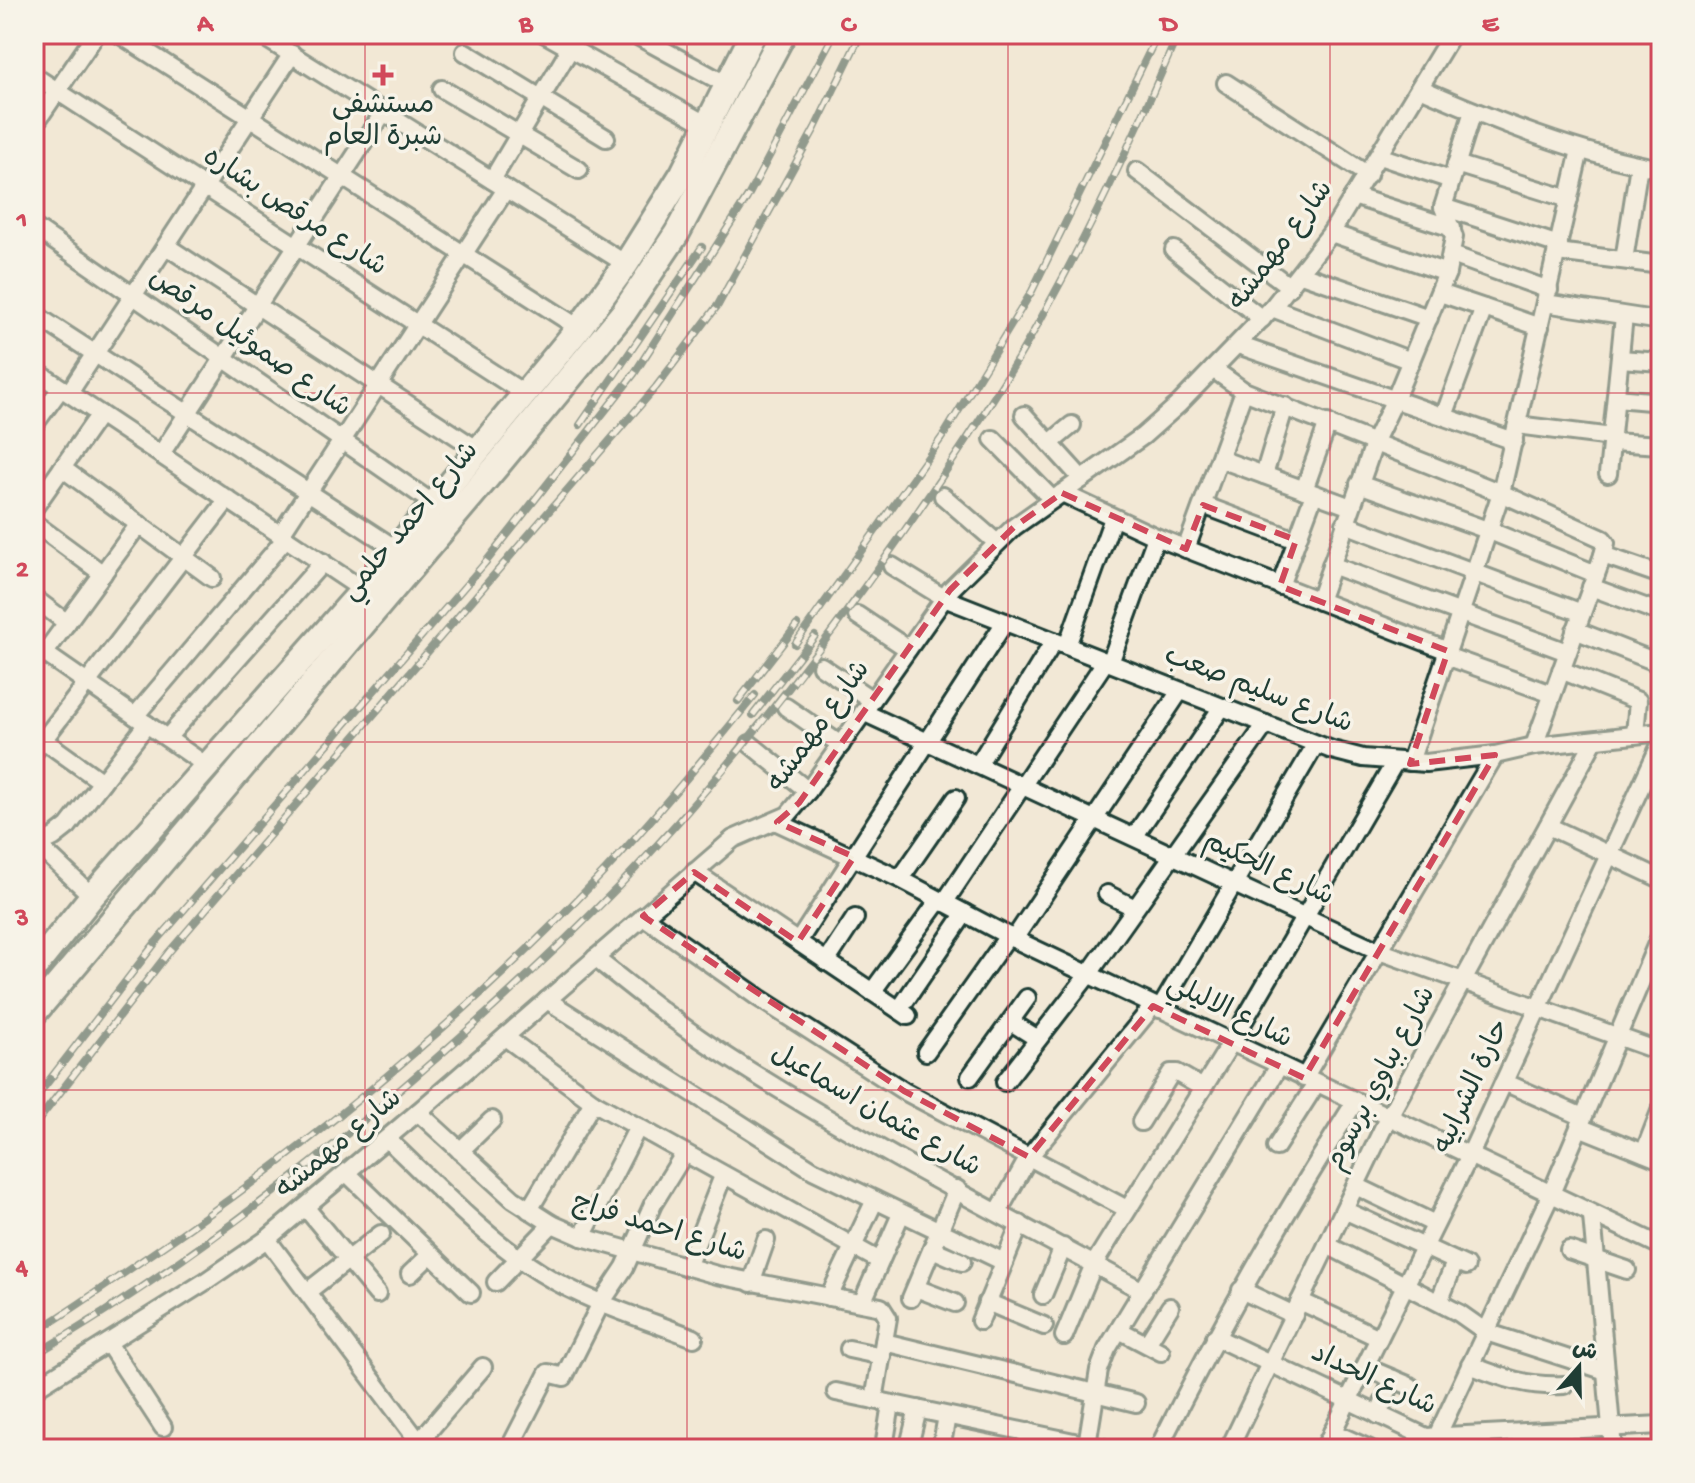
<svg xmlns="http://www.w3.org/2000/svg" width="1695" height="1483" font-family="'Gochi Hand','Playpen Sans Arabic',sans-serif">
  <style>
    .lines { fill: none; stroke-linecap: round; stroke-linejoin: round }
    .street-casing { stroke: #1f3d34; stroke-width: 22 }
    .primary-casing { stroke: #1f3d34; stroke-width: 30 }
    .street { stroke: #f7f3e8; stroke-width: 16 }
    .primary { stroke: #f7f3e8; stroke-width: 24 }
    .rail-casing { stroke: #1f3d34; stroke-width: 8 }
    .rail { stroke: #f7f3e8; stroke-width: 5; stroke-dasharray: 15; stroke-linecap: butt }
    .marked { fill: none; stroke: #d1495b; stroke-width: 6; stroke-dasharray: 16 10; stroke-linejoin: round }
    .grid { fill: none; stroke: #d1495b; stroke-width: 2; stroke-opacity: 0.55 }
    .poi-dot { fill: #d1495b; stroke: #f7f3e8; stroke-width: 3 }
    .labels { text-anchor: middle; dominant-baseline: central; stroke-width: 7; stroke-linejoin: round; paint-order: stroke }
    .poi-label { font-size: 28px; fill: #1f3d34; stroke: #f7f3e8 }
    .street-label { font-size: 28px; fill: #1f3d34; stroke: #f7f3e8 }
    .neatline { fill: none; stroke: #d1495b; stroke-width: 3 }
    .grid-label { font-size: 26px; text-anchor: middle; font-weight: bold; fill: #d1495b }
  </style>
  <rect width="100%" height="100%" fill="#f2e8d6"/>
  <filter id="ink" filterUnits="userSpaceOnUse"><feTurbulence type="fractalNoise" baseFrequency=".0125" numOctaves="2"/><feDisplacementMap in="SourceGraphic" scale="16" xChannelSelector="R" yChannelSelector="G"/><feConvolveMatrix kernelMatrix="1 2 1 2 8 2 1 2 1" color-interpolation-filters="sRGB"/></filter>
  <g filter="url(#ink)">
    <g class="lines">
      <!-- street casing -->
      <g class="street-casing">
        <g id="street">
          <polyline points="119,34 579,328"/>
          <polyline points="259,34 626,264"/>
          <polyline points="545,34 709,126"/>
          <polyline points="634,34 729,86"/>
          <polyline points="465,52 606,138"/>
          <polyline points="34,76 525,394"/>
          <polyline points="1226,83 1368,175"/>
          <path d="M1420,88C1498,122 1577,154 1661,169"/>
          <polyline points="442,89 579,170"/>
          <polyline points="34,125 96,34"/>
          <polyline points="1379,156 1451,180"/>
          <polyline points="1456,164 1569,199"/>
          <polyline points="1137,171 1290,287"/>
          <polyline points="492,180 579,34"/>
          <polyline points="1353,196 1452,228"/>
          <polyline points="1443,207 1559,245"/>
          <polyline points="34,227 434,504"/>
          <polyline points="1331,233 1447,273"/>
          <polyline points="166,246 478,450"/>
          <polyline points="1174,250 1262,319"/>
          <polyline points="1557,252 1661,265"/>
          <polyline points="1452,255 1549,290"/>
          <polyline points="1624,260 1639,165"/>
          <polyline points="1301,274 1429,318"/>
          <polyline points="1440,293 1540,327"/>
          <polyline points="1545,303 1661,321"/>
          <polyline points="1272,308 1411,361"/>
          <polyline points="34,314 396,549"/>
          <polyline points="1238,345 1514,441"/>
          <polyline points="1620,359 1661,362"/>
          <polyline points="1213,369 1244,391 1501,493 1603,539 1606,543 1603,555 1534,746"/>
          <polyline points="34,370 363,590"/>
          <polyline points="69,393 292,54"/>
          <polyline points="1616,398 1661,402"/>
          <polyline points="1024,415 1082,479"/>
          <polyline points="1444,416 1484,308"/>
          <polyline points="34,425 61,388"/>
          <polyline points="1517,425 1612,437"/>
          <polyline points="993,439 1052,499"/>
          <polyline points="1612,442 1661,445"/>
          <polyline points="1050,443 1072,425"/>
          <polyline points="161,454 383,113"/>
          <polyline points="1220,459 1351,507"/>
          <polyline points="62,468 212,578"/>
          <polyline points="1608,474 1624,316"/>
          <polyline points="1264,475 1285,406"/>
          <polyline points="1359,484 1490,531 1596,574"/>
          <polyline points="1304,490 1328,423"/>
          <polyline points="1062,493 1156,537 1448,651"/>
          <polyline points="943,496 996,542"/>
          <polyline points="1203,505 1296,540"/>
          <polyline points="34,508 100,414"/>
          <polyline points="34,523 103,574"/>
          <polyline points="1345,524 1582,613"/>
          <polyline points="281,534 506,189"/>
          <polyline points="1186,549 1244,391"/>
          <polyline points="1603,555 1661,575"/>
          <polyline points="1331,565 1567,652"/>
          <polyline points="892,566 944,598 1332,750 1363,758 1426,763 1495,755 1534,746 1661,732"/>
          <polyline points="1280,586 1314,494"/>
          <polyline points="1591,587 1661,613"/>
          <polyline points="34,598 67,623"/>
          <polyline points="1319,601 1375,441 1395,399 1447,273 1454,237 1443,207 1473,111"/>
          <polyline points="857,615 908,649"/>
          <polyline points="1575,630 1661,664"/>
          <polyline points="34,646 207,766"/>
          <polyline points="1067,646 1113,518"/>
          <polyline points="44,654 139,524"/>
          <polyline points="1446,656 1552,694"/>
          <polyline points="1110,663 1156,537"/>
          <polyline points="821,666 872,700"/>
          <polyline points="1561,670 1638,701 1635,734"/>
          <polyline points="786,707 841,745"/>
          <polyline points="863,712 1379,951 1661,1052"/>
          <polyline points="135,716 286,538"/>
          <polyline points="35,734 102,782"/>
          <polyline points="167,738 323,562"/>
          <polyline points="750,744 808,791"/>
          <polyline points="34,752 228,499"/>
          <polyline points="1410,762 1501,493 1580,150"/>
          <polyline points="978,765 1054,641"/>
          <polyline points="777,822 900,879 1014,939 1661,1246"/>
          <polyline points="1548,826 1661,879"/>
          <polyline points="1134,837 1222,707"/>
          <polyline points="38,845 92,896"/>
          <polyline points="34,847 54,837 68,826 147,724"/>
          <polyline points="694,872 908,1016"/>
          <polyline points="900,879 956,798"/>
          <polyline points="1107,894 1135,908"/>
          <polyline points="944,903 1105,662"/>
          <polyline points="643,916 759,998 904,1091 1127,1209"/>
          <polyline points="1014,939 1180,691"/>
          <polyline points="798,942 1005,622"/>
          <path d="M595,958C639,993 683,1029 731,1059C863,1144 1004,1216 1143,1291"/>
          <polyline points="826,962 855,918"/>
          <polyline points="872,992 939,900"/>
          <polyline points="547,1000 813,1170 1004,1262"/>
          <polyline points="1160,1009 1316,744"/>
          <polyline points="899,1010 965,913"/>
          <polyline points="1011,1022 1038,1039"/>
          <polyline points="505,1037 593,1102 880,1261"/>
          <polyline points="926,1052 1008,936"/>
          <polyline points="970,1077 1027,998"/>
          <polyline points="1304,1078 1495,755"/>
          <polyline points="1005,1082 1088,975 1266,724"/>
          <polyline points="1504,1082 1583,1117"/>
          <polyline points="418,1112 513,1199 552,1224 582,1237 717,1275 881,1307 888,1318 874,1400"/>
          <polyline points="1141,1122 1171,1073 1177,1073 1203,1088"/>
          <polyline points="1579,1127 1661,1160"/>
          <path d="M387,1139C436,1185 483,1237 541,1273C588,1302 642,1318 694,1338"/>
          <polyline points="1276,1147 1316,1084"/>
          <polyline points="460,1151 492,1120"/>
          <polyline points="1644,1153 1661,1109"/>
          <polyline points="347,1173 471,1293"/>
          <polyline points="1356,1186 1435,1224"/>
          <polyline points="306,1208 377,1294"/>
          <polyline points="529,1210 593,1102"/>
          <polyline points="1344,1210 1466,1266"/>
          <polyline points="998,1212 1029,1157 1153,1006"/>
          <polyline points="1592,1216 1613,1449"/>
          <polyline points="582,1237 638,1127"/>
          <polyline points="267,1239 419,1442"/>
          <polyline points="1327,1245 1459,1313 1486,1332 1606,1371"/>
          <polyline points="932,1249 962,1262"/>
          <polyline points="1569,1250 1627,1270"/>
          <polyline points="687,1267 723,1176"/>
          <polyline points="410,1274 430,1255"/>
          <polyline points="496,1282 552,1224"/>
          <polyline points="751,1283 766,1240"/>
          <polyline points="916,1288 955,1303"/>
          <polyline points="1241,1290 1294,1315"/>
          <polyline points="307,1292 381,1234"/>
          <polyline points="1043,1295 1063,1247"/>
          <polyline points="829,1297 875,1200"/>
          <polyline points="911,1298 957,1189"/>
          <polyline points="1300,1301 1379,1338"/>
          <polyline points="987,1302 1044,1326"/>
          <polyline points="1439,1302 1455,1262"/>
          <polyline points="862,1303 901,1214"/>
          <polyline points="980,1321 1020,1224"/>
          <polyline points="1119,1330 1161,1352"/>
          <polyline points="1064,1336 1094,1264 1231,1043 1395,762"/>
          <polyline points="1215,1337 1426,1437 1661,1425"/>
          <polyline points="884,1342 1136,1403"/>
          <polyline points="108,1343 163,1427"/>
          <polyline points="1147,1344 1170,1307"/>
          <polyline points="849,1349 882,1356"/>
          <path d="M1470,1365C1502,1378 1529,1387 1564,1385"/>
          <polyline points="1365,1367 1410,1386"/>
          <polyline points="34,1389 206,1281 267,1239 418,1112 733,839 788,815 808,791 950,590 1014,527 1143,436 1179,404 1272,308 1331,233 1452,34"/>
          <polyline points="836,1392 1107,1449"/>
          <polyline points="1378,1415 1393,1379"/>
          <polyline points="1332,1432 1370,1449"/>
          <polyline points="1087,1445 1099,1370 1107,1349 1279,1066"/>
          <polyline points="909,1446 918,1409"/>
          <polyline points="884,1447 891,1404"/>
          <polyline points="414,1448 483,1367"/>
          <polyline points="509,1449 548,1373 564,1377 601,1303 625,1267 653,1204 684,1154"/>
          <polyline points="941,1449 947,1416"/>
          <polyline points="1026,1449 1029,1432"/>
          <path d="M1158,1449C1218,1329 1283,1215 1355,1102"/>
          <polyline points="1229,1449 1388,1118 1594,741"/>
          <polyline points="1324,1449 1469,1157 1661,743"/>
          <polyline points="1431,1449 1550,1196 1661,934"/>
        </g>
      </g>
      <!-- primary casing -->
      <g class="primary-casing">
        <g id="primary">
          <polyline points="34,968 92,896 363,590 579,328 626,264 683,173 753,34"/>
          <polyline points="34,1013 500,462 624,312 677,233 783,34"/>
        </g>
      </g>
      <!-- street -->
      <use href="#street" class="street"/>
      <!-- primary -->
      <use href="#primary" class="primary"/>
      <!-- rail casing -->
      <g class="rail-casing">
        <g id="rail">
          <polyline points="580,425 702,247"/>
          <polyline points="795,644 945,433 1032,291 1158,34"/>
          <polyline points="738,701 797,625"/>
          <polyline points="753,715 815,636"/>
          <polyline points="34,1100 156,942 485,563 634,374 747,198 834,34"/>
          <polyline points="34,1126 169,952 656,387 718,305 815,128 861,34"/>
          <path d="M34,1333C70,1311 105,1286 140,1262C306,1150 464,1019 602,874C656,817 706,755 755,695"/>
          <path d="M34,1355C155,1285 268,1200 375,1111C459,1040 541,966 618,887C723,778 816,657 903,533C955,458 1008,381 1051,300C1098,214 1140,124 1178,34"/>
        </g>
      </g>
      <!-- rail -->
      <use href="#rail" class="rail"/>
    </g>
  </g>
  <!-- marked area -->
  <path d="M0 0H1695V1483H0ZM1062,493L1186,549L1203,505L1296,540L1280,586L1448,651L1410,764L1495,755L1304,1078L1153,1006L1029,1157L904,1091L643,916L694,872L798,942L854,857L777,822L799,803L950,590L1014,527Z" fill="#f2e8d6" fill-opacity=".55" fill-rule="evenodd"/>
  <path class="marked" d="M1062,493L1186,549L1203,505L1296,540L1280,586L1448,651L1410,764L1495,755L1304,1078L1153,1006L1029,1157L904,1091L643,916L694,872L798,942L854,857L777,822L799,803L950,590L1014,527Z"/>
  <!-- grid -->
  <path class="grid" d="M365,34V1449M687,34V1449M1008,34V1449M1330,34V1449M34,393H1661M34,742H1661M34,1090H1661"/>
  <!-- markers -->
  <path class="poi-dot" d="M379 63h8v8h8v8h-8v8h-8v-8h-8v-8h8z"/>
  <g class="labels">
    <!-- poi labels -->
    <g class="poi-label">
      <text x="383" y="106">مستشفى<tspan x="383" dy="32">شبرة العام</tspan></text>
    </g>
    <!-- street labels -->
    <g class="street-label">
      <text transform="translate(294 213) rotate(33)">شارع مرقص بشاره</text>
      <text transform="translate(1282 246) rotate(-53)">شارع مهمشه</text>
      <text transform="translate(249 344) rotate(35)">شارع صموئيل مرقص</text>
      <text transform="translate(411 522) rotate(-50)">شارع احمد حلمي</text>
      <text transform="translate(1258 691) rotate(21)">شارع سليم صعب</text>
      <text transform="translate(820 727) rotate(-54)">شارع مهمشه</text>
      <text transform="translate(1268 870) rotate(25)">شارع الحكيم</text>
      <text transform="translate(1229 1013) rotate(26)">شارع الاليلي</text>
      <text transform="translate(1382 1079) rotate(-62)">شارع بباوي برسوم</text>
      <text transform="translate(1473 1087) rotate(-65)">حارة الشرابيه</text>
      <text transform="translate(875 1112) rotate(30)">شارع عثمان اسماعيل</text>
      <text transform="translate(340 1145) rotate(-40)">شارع مهمشه</text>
      <text transform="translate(659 1229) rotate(17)">شارع احمد فراج</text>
      <text transform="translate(1373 1381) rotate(25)">شارع الحداد</text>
    </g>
  </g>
  <!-- margin -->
  <rect width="1695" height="1483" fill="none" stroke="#f7f3e8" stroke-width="88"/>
  <!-- north arrow -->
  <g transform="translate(1579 1367) rotate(20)" stroke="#f7f3e8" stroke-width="6" paint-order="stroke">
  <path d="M0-6L14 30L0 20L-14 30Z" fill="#1f3d34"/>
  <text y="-12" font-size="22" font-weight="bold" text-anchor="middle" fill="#1f3d34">ش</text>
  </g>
  <rect x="44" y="44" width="1607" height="1395" class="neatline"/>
  <g class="grid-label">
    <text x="205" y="31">A</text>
    <text x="526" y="31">B</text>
    <text x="848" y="31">C</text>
    <text x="1169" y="31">D</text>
    <text x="1490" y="31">E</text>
    <text x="22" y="227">1</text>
    <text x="22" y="576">2</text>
    <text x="22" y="925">3</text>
    <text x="22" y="1274">4</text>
  </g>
</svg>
